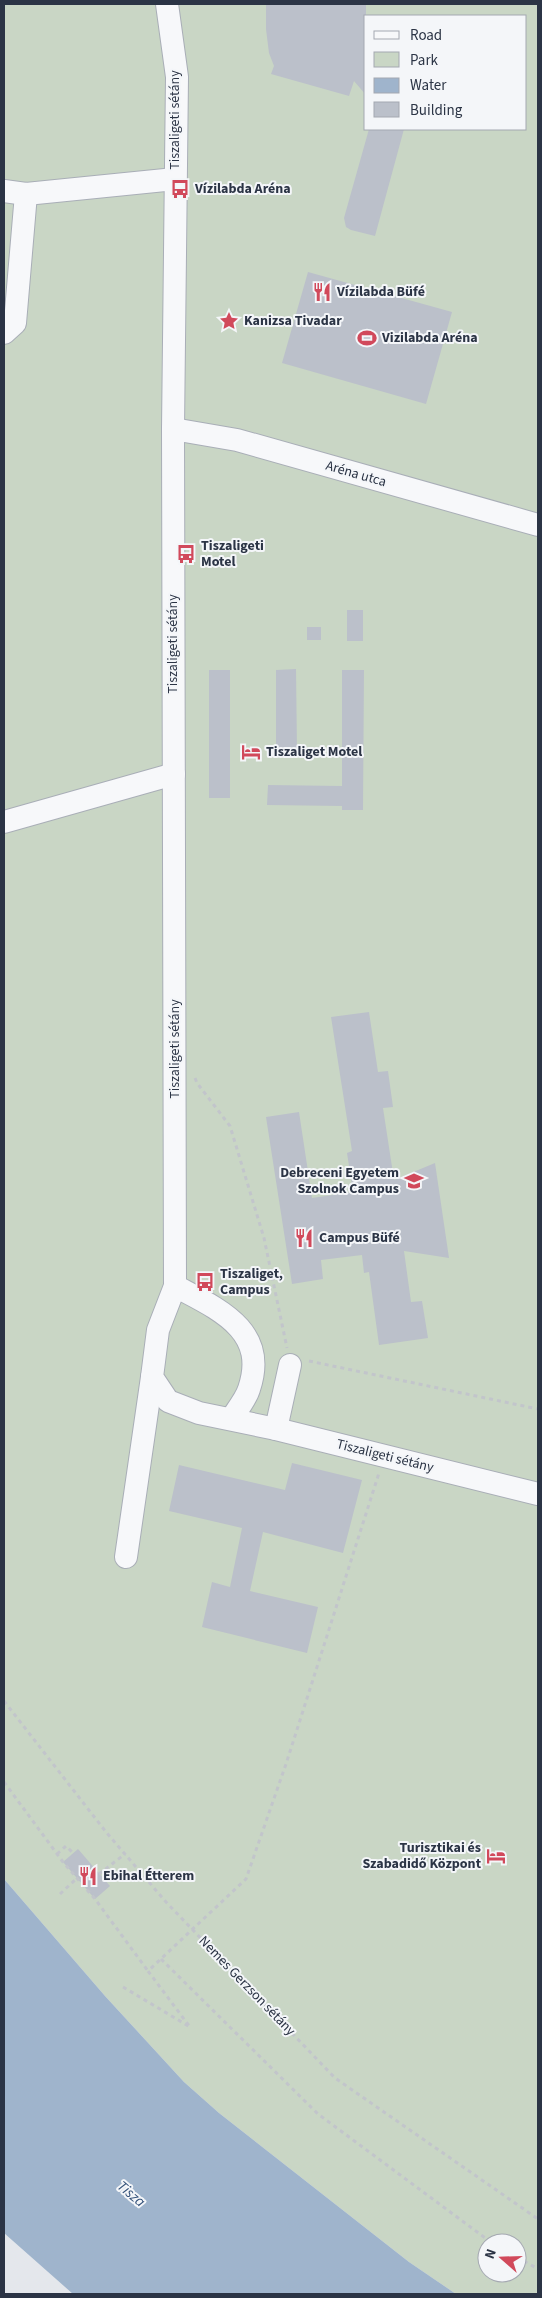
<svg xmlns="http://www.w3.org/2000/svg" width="542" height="2298" font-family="'Source Sans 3',sans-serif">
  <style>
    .green { fill: #c9d6c5; fill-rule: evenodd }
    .water { fill: #9fb4cc }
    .building { fill: #bbc0ca }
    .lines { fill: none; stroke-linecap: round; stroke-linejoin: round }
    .minor-casing { stroke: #a9aeb7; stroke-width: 24 }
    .path { stroke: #c2c5cb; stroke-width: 3; stroke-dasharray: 4 4; stroke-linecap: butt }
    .minor { stroke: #f7f8fa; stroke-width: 22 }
    .labels { text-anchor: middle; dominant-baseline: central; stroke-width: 4; stroke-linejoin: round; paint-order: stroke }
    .street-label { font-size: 14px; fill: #2b3445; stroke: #f4f6f9 }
    .poi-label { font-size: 14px; font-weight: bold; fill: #2b3445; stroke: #f4f6f9; text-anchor: start }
    .water-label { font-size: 15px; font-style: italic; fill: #34527a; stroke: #f4f6f9 }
  </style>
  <rect width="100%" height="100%" fill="#e4e7ec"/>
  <!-- green -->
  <path class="green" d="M4,4H538V2294H456L409,2262L219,2113L184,2082L105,1996L4,1879ZM366,16H526V129H366ZM487,2243H517V2273H487Z"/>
  <!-- water -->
  <polygon class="water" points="4,1879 105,1996 184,2082 219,2113 409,2262 456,2294 73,2294 4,2233"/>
  <!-- building -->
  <g class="building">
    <polygon points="266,4 366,4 366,95 354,81 349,96 271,74 274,66 269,53 266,29"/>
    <polygon points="369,129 404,129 375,236 351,230 346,227 344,218"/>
    <polygon points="308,272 452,312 426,404 282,363"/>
    <rect x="347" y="610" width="16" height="31"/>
    <rect x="307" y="627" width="14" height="13"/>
    <polygon points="296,669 297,752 276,752 276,670"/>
    <rect x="209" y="670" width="21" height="128"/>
    <polygon points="342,670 364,670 363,810 342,810 342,806 267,805 268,785 342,786"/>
    <polygon points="369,1012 378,1072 388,1071 393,1107 383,1108 394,1180 435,1163 449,1258 404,1251 411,1302 422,1301 428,1338 379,1345 369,1272 364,1273 362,1255 321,1260 323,1279 292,1284 266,1117 299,1112 312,1198 353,1192 347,1153 352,1151 331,1017"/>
    <polygon points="292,1463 362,1480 343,1553 263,1532 250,1591 318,1607 307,1653 202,1627 212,1582 230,1587 242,1528 169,1511 179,1465 285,1490"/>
    <polygon points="78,1849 110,1886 95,1899 63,1862"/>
  </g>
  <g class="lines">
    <!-- minor casing -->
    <g class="minor-casing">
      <g id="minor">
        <polyline points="167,4 177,77 173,429 175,1286 158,1330 152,1377 168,1401 199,1413 276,1429 538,1494"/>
        <polyline points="4,191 26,194 175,179"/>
        <polyline points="4,333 15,323 26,194"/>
        <polyline points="173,429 237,440 538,525"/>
        <polyline points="4,822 174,774"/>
        <path d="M175,1286C218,1309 269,1330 249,1389C246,1399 237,1410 231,1419"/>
        <polyline points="276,1429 290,1365"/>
        <polyline points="126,1557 152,1377"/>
      </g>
    </g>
    <!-- path -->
    <g class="path">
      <polyline points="195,1078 197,1083 230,1126 264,1238 287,1348"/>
      <polyline points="309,1361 538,1409"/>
      <polyline points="4,1701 106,1832 166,1902 335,2078 538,2219"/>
      <polyline points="4,1782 63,1862 95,1899 148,1971"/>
      <polyline points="57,1854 66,1846 73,1853"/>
      <polyline points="99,1874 125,1854"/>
      <polyline points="60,1894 77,1878"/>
      <polyline points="161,1959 318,2114 492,2243"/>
      <polyline points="123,1987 190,2027 148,1971 246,1879 286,1764 379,1473"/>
      <polyline points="517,2257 538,2269"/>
    </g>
    <!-- minor -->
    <use href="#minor" class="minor"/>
  </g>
  <!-- icons -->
  <defs>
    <g id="bus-bare" transform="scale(1.5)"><path d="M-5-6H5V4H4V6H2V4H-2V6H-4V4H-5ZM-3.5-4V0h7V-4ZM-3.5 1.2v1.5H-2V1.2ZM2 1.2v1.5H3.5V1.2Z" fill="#d1495b" stroke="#f4f6f9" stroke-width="2.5" paint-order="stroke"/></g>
    <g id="restaurant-bare" transform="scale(1.5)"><path d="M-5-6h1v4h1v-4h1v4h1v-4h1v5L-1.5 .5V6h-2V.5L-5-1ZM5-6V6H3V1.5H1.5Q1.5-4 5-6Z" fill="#d1495b" stroke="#f4f6f9" stroke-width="2.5" paint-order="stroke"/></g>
    <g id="sight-bare" transform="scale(1.5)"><path d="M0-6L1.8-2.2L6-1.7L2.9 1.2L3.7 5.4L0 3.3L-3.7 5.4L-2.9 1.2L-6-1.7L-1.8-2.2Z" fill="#d1495b" stroke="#f4f6f9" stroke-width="2.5" paint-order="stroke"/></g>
    <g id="stadium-bare" transform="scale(1.5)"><path d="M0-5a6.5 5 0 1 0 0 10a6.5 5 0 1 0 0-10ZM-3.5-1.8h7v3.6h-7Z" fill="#d1495b" stroke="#f4f6f9" stroke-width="2.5" paint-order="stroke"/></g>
    <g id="hotel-bare" transform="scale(1.5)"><path d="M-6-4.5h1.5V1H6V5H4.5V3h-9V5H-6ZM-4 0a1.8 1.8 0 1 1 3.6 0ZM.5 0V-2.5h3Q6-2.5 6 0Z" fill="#d1495b" stroke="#f4f6f9" stroke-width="2.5" paint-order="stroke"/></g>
    <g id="university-bare" transform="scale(1.5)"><path d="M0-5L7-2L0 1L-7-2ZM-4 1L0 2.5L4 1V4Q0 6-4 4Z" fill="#d1495b" stroke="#f4f6f9" stroke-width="2.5" paint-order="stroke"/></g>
  </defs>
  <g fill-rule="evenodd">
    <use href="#bus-bare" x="180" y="189"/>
    <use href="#restaurant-bare" x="322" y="292"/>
    <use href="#sight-bare" x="229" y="321"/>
    <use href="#stadium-bare" x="367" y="338"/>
    <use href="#bus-bare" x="186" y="554"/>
    <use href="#hotel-bare" x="251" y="752"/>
    <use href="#university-bare" x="414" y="1181"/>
    <use href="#restaurant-bare" x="304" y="1238"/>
    <use href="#bus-bare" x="205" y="1282"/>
    <use href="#hotel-bare" x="496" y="1856"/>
    <use href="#restaurant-bare" x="88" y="1876"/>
  </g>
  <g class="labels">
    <!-- street labels -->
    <g class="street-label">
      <text transform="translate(175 120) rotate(-90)">Tiszaligeti sétány</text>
      <text transform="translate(356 474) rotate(16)">Aréna utca</text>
      <text transform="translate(173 644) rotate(-90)">Tiszaligeti sétány</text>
      <text transform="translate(175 1049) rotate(-90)">Tiszaligeti sétány</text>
      <text transform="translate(385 1456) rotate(14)">Tiszaligeti sétány</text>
      <text transform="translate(247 1986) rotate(46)">Nemes Gerzson sétány</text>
    </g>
    <!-- poi labels -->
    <g class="poi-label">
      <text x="195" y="189">Vízilabda Aréna</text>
      <text x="337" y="292">Vízilabda Büfé</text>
      <text x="244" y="321">Kanizsa Tivadar</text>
      <text x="382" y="338">Vizilabda Aréna</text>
      <text x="201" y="546">Tiszaligeti<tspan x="201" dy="16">Motel</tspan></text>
      <text x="266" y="752">Tiszaliget Motel</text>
      <text x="399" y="1173" text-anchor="end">Debreceni Egyetem<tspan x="399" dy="16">Szolnok Campus</tspan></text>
      <text x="319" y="1238">Campus Büfé</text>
      <text x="220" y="1274">Tiszaliget,<tspan x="220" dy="16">Campus</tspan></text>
      <text x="481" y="1848" text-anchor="end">Turisztikai és<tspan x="481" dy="16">Szabadidő Központ</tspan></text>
      <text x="103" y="1876">Ebihal Étterem</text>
    </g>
    <!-- water labels -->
    <g class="water-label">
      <text transform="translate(131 2194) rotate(40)">Tisza</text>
    </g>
  </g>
  <!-- border -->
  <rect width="542" height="2298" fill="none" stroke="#2b3445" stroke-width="10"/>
  <!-- legend -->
  <rect x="364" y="15" width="162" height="115" fill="#f4f6f9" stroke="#a4a8b1"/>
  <rect x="374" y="31" width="25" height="8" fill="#f7f8fa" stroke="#a4a8b1"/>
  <text x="410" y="40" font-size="15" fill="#2b3445">Road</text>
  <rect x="374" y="52" width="25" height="15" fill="#c9d6c5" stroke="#a4a8b1"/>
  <text x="410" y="65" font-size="15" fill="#2b3445">Park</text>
  <rect x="374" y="78" width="25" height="15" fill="#9fb4cc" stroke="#a4a8b1"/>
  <text x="410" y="90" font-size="15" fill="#2b3445">Water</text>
  <rect x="374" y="102" width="25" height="15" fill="#bbc0ca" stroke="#a4a8b1"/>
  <text x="410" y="115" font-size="15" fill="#2b3445">Building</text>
  <!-- north arrow -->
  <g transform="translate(502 2258) rotate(290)"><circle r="24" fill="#f4f6f9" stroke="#a4a8b1"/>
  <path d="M0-4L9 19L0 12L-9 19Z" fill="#d1495b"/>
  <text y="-8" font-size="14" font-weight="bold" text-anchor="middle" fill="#2b3445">N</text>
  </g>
</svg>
